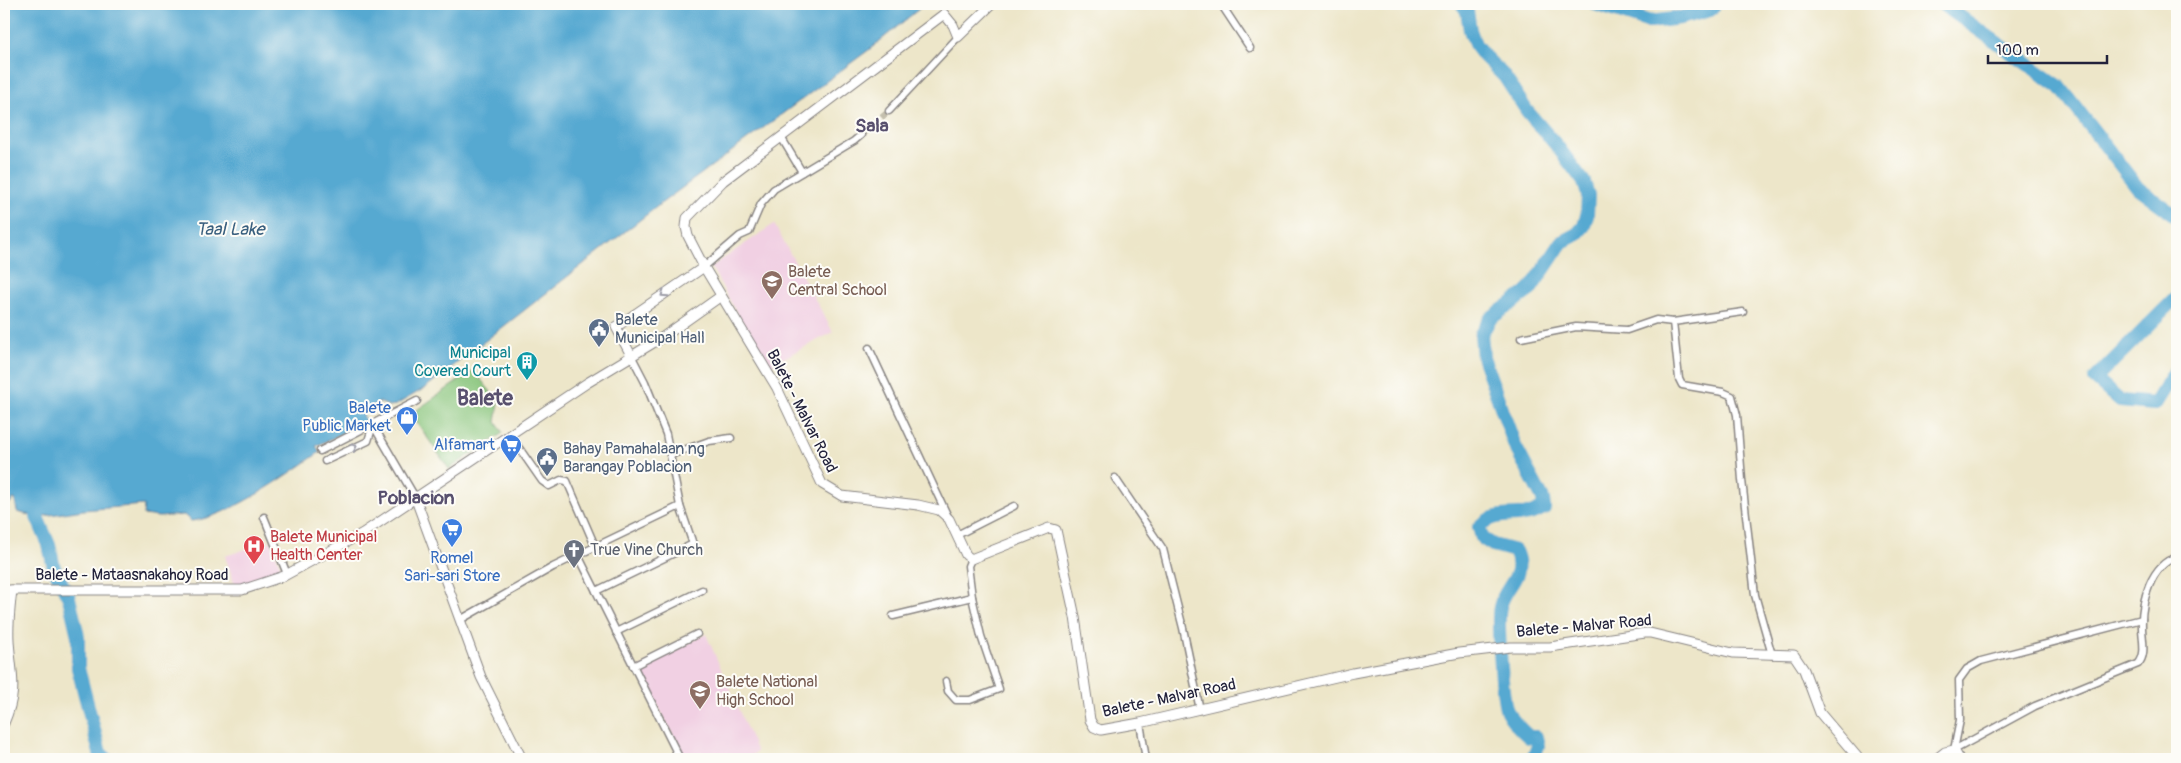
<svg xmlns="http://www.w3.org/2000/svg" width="2181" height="763" font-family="Pangolin,sans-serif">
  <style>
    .built { fill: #f1d0e3 }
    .green { fill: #87c47a; stroke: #54735a }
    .water { fill: #56a9d1; stroke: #3c6686 }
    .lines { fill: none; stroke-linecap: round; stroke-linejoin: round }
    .river { stroke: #56a9d1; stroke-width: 14 }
    .street-tunnel { stroke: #c4bfad; stroke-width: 6; stroke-dasharray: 6 3; stroke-linecap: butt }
    .street-casing { stroke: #888482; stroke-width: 9 }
    .secondary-casing { stroke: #888482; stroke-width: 11 }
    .street { stroke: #fff; stroke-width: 6 }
    .secondary { stroke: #fff; stroke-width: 9 }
    .oneway { stroke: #9c9ca7 }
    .labels { text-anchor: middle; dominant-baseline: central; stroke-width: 4; stroke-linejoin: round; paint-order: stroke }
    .education-label { font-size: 16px; fill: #785e54; stroke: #fdfcf7; text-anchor: start }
    .service-label { font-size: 16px; fill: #4e5e75; stroke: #fdfcf7; text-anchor: start }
    .culture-label { font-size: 16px; fill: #0d838f; stroke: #fdfcf7; text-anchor: end }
    .shop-label { font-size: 16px; fill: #366cbe; stroke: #fdfcf7; text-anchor: end }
    .street-label { font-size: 16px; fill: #22223b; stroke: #fdfcf7 }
    .health-label { font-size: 16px; fill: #be3a42; stroke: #fdfcf7; text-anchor: start }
    .worship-label { font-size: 16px; fill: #5b616d; stroke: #fdfcf7; text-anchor: start }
    .water-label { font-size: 18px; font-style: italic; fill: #395f7e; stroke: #fdfcf7 }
    .quarter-label { font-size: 19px; font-weight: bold; fill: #58506e; stroke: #fdfcf7 }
    .district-label { font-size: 21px; font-weight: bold; fill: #58506e; stroke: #fdfcf7 }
  </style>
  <rect width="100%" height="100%" fill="#fdfcf7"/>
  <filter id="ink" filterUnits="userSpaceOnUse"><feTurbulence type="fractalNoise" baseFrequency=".02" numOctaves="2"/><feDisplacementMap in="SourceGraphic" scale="10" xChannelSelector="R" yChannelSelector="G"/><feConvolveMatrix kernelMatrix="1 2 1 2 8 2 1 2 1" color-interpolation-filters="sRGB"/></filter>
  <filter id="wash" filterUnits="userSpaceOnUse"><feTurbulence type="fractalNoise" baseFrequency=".0096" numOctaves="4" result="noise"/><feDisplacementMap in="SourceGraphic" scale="20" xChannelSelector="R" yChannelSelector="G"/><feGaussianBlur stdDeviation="1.12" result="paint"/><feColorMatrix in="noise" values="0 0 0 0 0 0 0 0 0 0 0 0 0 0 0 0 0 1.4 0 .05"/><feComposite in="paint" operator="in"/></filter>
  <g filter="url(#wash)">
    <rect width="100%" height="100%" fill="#ede6c9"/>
    <!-- built -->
    <g class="built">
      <polygon points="774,224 833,332 767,367 711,267"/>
      <polygon points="271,541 283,574 236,589 225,556"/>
      <polygon points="706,634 757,752 744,759 685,759 639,668"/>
    </g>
    <!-- green -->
    <path class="green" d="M474,370C482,382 491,391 499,403L496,422L503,433L449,469L411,414Z"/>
    <!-- water -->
    <path class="water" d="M4,4H925L870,49L659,205L425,388L396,405L389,406L379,402L362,412L366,422L316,446L320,452C289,474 228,518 191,521L184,515L159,517L143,515L144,505L83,510L37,517L17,512L15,499H13L11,503H4Z"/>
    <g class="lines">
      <!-- river -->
      <g class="river">
        <path d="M1462,4L1467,11L1470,30L1475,44L1484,56L1504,76L1527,111L1557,146L1584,182L1588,195L1587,215L1584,226L1577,234L1562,242L1530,290L1491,318L1481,334L1483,357L1515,446L1543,499L1544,508C1539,510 1534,514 1529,514C1510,517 1494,512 1479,527L1482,538L1493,545L1515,551C1527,577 1505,584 1500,607C1497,618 1502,701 1507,711C1512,721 1520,729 1529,737H1536L1538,746L1533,759"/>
        <polyline points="1595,4 1650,22 1680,18 1710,10 1715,4"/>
        <polyline points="1942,4 2060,87 2138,188 2177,217"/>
        <polyline points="2177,297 2095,379 2120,401 2155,404 2177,368"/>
        <polyline points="37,517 49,545 54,568 69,598 78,636 78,668 100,753 107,759"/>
      </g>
    </g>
  </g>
  <g filter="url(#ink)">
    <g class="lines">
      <!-- street-tunnel -->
      <polyline class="street-tunnel" points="861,135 889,111"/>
      <!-- street casing -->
      <g class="street-casing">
        <g id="street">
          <polyline points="1221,4 1250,48"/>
          <polyline points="889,111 958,37"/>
          <polyline points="781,137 802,172"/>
          <polyline points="704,267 740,236 749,232 761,204 774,189 854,141 861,135"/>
          <polyline points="1673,322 1743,312"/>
          <polyline points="1521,338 1576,327 1627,330 1656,320 1673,322 1679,379 1682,385 1723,392 1732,396 1737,415 1742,480 1755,595 1772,655"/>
          <polyline points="869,348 949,519"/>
          <polyline points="373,425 415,497"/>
          <polyline points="510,435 542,481 549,486 561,480 567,481 595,546"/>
          <polyline points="320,451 417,401"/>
          <polyline points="670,455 709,441 731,438"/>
          <polyline points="325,461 368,441 373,425"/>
          <polyline points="1115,478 1163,549 1183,628 1200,710"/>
          <polyline points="264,517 287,574"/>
          <polyline points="957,535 1014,506"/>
          <polyline points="578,555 680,759"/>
          <polyline points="596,591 693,544 680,506 666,434 645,382 632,357"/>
          <polyline points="893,616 972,597 968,566 971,559"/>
          <polyline points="460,620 553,567 680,506"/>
          <polyline points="616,632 702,590"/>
          <polyline points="633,666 697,634"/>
          <polyline points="946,681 948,691 956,700 970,700 999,689 981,636 972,597"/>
          <polyline points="1140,723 1146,759"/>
          <path d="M1954,750L2035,706L2138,664C2147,655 2142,639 2142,627C2141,602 2151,564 2177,557"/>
          <polyline points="1954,750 1960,720 1959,680 1967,669 1981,661 2142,619"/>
        </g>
      </g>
      <!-- secondary casing -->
      <g class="secondary-casing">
        <g id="secondary">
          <polyline points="992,4 958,37 953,25 944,14 723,181 687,218 686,227 688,236 704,267 777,388 822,484 842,496 918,505 939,510 949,519 966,555 971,559 1049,528 1056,530 1075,617 1090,720 1094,727 1101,730 1140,723 1353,673 1459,653 1511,647 1550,647 1645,633 1650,633 1733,653 1794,655 1804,670 1820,713 1859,759"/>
          <polyline points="632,357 616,327 704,267"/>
          <polyline points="415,497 481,677 522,759"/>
          <polyline points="4,590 242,590 284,576 363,533 587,383 663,337 721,296"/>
          <path d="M4,723C19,688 11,676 9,640C8,623 10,607 12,590"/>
          <polyline points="1936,759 1945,752 1954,750 1959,759"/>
        </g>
      </g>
      <!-- street -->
      <use href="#street" class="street"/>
      <!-- secondary -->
      <use href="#secondary" class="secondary"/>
    </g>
    <!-- one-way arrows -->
    <defs><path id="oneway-chevron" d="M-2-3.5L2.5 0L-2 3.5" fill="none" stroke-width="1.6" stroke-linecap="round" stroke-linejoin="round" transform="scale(1.25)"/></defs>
    <g class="oneway">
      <use href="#oneway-chevron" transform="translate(664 294) rotate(145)"/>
      <use href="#oneway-chevron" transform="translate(354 447) rotate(-26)"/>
    </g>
  </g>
  <!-- icons -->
  <defs>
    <g id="school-pin" transform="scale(1.125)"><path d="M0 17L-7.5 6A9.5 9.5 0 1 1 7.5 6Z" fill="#8d6e63" stroke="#fdfcf7"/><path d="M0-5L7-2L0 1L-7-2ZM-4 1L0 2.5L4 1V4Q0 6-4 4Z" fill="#fff"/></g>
    <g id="civic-pin" transform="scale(1.125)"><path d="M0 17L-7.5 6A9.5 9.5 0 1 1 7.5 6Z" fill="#5c6f8a" stroke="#fdfcf7"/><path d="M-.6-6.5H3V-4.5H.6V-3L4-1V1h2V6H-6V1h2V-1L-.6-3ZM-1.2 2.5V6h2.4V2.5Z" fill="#fff"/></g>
    <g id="building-pin" transform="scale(1.125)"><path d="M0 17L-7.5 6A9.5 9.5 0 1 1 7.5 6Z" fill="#0f9aa8" stroke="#fdfcf7"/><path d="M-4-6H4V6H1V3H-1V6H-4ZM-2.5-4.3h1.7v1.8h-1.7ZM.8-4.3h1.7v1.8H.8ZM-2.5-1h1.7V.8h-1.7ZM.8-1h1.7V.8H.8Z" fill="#fff"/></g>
    <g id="shop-pin" transform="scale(1.125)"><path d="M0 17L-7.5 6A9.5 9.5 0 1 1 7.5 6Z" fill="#3f7fe0" stroke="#fdfcf7"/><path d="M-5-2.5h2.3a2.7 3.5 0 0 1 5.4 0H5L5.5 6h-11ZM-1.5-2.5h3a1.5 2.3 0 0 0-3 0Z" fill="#fff"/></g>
    <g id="supermarket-pin" transform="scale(1.125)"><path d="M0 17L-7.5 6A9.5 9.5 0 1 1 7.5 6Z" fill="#3f7fe0" stroke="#fdfcf7"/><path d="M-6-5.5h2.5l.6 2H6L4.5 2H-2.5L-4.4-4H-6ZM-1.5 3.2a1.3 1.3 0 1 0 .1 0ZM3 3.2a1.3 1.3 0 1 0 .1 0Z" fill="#fff"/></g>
    <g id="hospital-pin" transform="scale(1.125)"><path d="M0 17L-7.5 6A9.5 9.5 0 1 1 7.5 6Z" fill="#e0444e" stroke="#fdfcf7"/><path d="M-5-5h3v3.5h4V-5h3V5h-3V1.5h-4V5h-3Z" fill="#fff"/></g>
    <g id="church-pin" transform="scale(1.125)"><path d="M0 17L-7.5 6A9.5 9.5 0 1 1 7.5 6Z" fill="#6b7280" stroke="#fdfcf7"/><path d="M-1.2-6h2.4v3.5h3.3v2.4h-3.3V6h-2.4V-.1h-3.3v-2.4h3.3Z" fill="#fff"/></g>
  </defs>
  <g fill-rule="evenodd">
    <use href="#school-pin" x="772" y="281"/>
    <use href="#civic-pin" x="599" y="329"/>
    <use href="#building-pin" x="527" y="362"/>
    <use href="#shop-pin" x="407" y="417"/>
    <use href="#supermarket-pin" x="511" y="445"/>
    <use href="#civic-pin" x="547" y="458"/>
    <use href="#supermarket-pin" x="452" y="529"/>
    <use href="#hospital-pin" x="254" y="546"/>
    <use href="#church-pin" x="574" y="550"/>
    <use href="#school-pin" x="700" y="691"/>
  </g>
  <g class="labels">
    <!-- education labels -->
    <g class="education-label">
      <text x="788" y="272">Balete<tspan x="788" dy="18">Central School</tspan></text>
      <text x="716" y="682">Balete National<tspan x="716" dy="18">High School</tspan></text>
    </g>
    <!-- service labels -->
    <g class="service-label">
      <text x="615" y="320">Balete<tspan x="615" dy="18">Municipal Hall</tspan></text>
      <text x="563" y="449">Bahay Pamahalaan ng<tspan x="563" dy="18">Barangay Poblacion</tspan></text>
    </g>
    <!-- culture labels -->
    <g class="culture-label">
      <text x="511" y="353">Municipal<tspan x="511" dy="18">Covered Court</tspan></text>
    </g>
    <!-- shop labels -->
    <g class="shop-label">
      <text x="391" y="408">Balete<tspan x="391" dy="18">Public Market</tspan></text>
      <text x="495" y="445">Alfamart</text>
      <text x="452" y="558" text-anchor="middle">Romel<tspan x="452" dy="18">Sari-sari Store</tspan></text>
    </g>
    <!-- street labels -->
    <g class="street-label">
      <text transform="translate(802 411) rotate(63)">Balete - Malvar Road</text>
      <text x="132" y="575">Balete - Mataasnakahoy Road</text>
      <text transform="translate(1584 626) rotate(-5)">Balete - Malvar Road</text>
      <text transform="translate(1169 698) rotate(-12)">Balete - Malvar Road</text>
    </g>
    <!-- health labels -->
    <g class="health-label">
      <text x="270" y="537">Balete Municipal<tspan x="270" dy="18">Health Center</tspan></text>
    </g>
    <!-- worship labels -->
    <g class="worship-label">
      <text x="590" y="550">True Vine Church</text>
    </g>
    <!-- water labels -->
    <g class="water-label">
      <text x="230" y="229">Taal Lake</text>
    </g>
    <!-- quarter labels -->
    <g class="quarter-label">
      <text x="872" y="126">Sala</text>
      <text x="416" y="498">Poblacion</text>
    </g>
    <!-- district labels -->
    <g class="district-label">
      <text x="485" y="398">Balete</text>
    </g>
  </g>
  <!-- margin -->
  <rect width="2181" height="763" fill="none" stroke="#fdfcf7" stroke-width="20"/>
  <!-- scale -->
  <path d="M1988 55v8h119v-8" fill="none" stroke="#22223b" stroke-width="2.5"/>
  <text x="1996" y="55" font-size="15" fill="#22223b" stroke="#fdfcf7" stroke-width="4" paint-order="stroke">100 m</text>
</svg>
